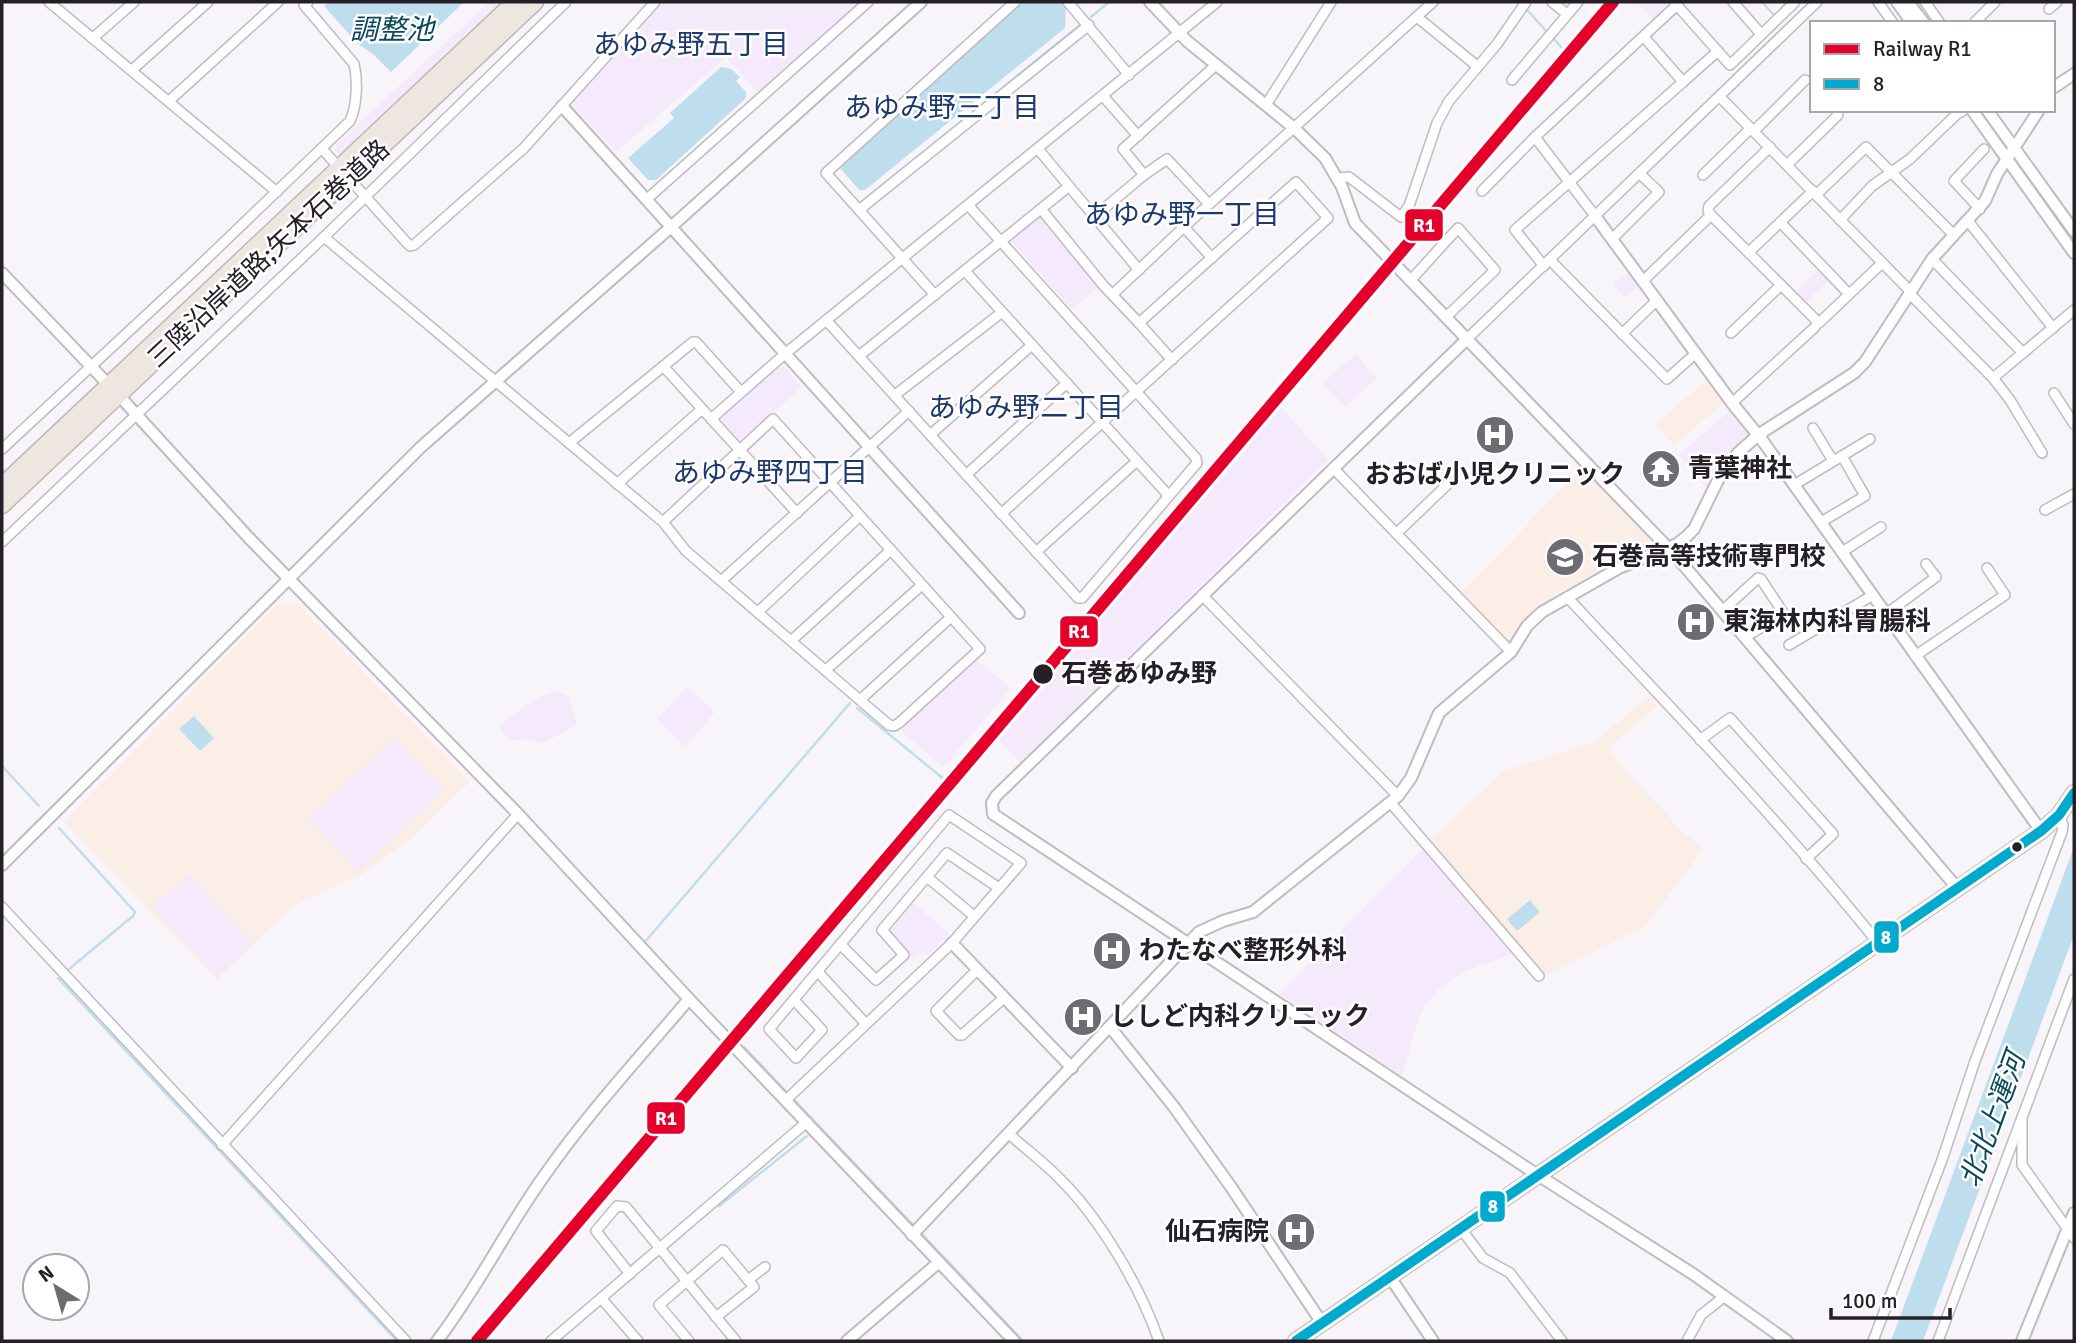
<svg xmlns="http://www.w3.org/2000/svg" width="2076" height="1343" font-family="Signika,'Noto Sans JP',sans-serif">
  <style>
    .education { fill: #faeee7 }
    .green { fill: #f5e9fc }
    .water { fill: #bfdeed }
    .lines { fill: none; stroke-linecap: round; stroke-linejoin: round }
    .stream { stroke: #bfdeed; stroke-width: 2.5 }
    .minor-casing { stroke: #bfbbc1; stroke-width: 12 }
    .tertiary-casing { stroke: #bfbbc1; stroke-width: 14 }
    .trunk-casing { stroke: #c2b7b2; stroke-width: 18 }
    .motorway-casing { stroke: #c2b7b2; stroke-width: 19 }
    .minor { stroke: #fefefe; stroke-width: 9 }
    .tertiary { stroke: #fefefe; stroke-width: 10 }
    .trunk { stroke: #f2eae6; stroke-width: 14 }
    .motorway { stroke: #eee6e0; stroke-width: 16 }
    .bus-1-casing { stroke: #fff; stroke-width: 16 }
    .bus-1 { stroke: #00a9ce; stroke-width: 10 }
    .rail-1-casing { stroke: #fff; stroke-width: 18 }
    .rail-1 { stroke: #e4002b; stroke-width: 12 }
    .stop-dot { fill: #252028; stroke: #fff; stroke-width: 2.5 }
    .labels { text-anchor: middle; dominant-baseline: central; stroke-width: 5; stroke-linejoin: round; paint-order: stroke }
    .street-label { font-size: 26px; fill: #252028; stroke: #fff }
    .poi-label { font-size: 26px; font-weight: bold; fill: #252028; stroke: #fff; text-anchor: start }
    .stop-label { font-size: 26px; font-weight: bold; fill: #252028; stroke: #fff; text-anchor: start }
    .water-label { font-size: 28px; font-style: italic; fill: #0a485d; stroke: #fff }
    .neighbourhood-label { font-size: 28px; fill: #1b396f; stroke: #fff }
    .line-badge { stroke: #fff; stroke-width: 2.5 }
    .badge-label { font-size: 19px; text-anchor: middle; font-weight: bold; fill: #fff }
  </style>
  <rect width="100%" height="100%" fill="#f8f5fa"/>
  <!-- education -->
  <g class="education">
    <polygon points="1706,380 1723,403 1674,446 1656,425"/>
    <polygon points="1584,467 1657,546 1559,593 1526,619 1509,644 1461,592"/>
    <polygon points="298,604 470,782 417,834 362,874 293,906 217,980 64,822 276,605"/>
    <polygon points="1649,696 1658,705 1607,749 1680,829 1703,849 1645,927 1545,975 1431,840 1504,771 1596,741"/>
  </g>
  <!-- green -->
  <g class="green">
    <polygon points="489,2 503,2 340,155 335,151 336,145"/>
    <polygon points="663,2 864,2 760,95 726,57 616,152 574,106 573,99 627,44"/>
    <polygon points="1636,2 1670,2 1669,9 1656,21"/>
    <polygon points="1038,217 1043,218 1100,285 1072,310 1012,242 1012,237"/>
    <polygon points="1820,268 1830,279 1805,303 1795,292"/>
    <polygon points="1628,272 1639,286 1625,298 1613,285"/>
    <polygon points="1356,354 1377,379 1345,406 1322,383"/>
    <polygon points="777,365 783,365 802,387 741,442 735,441 719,423 719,417"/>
    <polygon points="1280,406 1328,460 1020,763 998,741"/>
    <polygon points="1730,410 1747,434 1725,457 1706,488 1679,455"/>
    <polygon points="977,660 1011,688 944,767 902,732 902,727"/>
    <polygon points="687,687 715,712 685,747 657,720"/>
    <path d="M557,691L568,696L577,725L543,743C538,742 531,738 526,739C509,741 508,741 499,725C517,713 535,695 557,691Z"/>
    <polygon points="394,738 444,790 358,871 309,818"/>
    <path d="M1423,849L1513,954C1473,968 1440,975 1419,1017L1402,1076L1279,994Z"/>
    <polygon points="189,874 252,944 217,977 153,907"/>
    <polygon points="913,903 950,934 928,956 923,952 914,959 891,933 891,927"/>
  </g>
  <!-- water -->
  <g class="water">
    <polygon points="329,2 464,2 391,72 373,54 357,43 324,6"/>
    <polygon points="1023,2 1061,2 1066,7 1065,28 865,190 859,190 841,169 842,166"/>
    <polygon points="721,67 731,69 740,77 736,81 746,92 746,98 656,180 648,180 628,158 674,118 670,113"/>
    <polygon points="194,716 214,738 200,751 179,729"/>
    <polygon points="2074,847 2074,935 1923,1341 1891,1341"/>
    <polygon points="1530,900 1540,912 1517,931 1507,919"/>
  </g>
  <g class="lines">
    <!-- stream -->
    <g class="stream">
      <polyline points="1520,2 1548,33"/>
      <polyline points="1762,2 1775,16"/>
      <polyline points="1091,17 1109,2"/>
      <polyline points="1553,38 1562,48"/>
      <polyline points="1744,66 1810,2"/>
      <polyline points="868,197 1080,25"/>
      <polyline points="1469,330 1494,307"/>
      <polyline points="1056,647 1380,268"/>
      <polyline points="857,708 945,780"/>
      <polyline points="2,766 39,806"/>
      <polyline points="947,777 1027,681"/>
      <polyline points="59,828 135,912 133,916 69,969"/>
      <polyline points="644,943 850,703"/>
      <polyline points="58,978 397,1341"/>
      <polyline points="744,1047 915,1227"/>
      <polyline points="719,1206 807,1136"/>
      <polyline points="920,1232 1023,1341"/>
    </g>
    <!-- minor casing -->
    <g class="minor-casing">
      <g id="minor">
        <polyline points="49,2 277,192"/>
        <polyline points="1068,2 1129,75"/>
        <polyline points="1552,2 1567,14"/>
        <polyline points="1733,2 1761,34"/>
        <polyline points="1878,2 1893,23"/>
        <polyline points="1925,2 1940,23"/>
        <polyline points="1675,3 1730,65 1795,2"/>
        <polyline points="2049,9 2057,2"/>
        <polyline points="1417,17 1477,66"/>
        <polyline points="1974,23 1995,2"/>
        <polyline points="1644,37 1683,82 1718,51"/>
        <polyline points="93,38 134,2"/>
        <polyline points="132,70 208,2"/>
        <polyline points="1512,80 1578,2"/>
        <polyline points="1103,96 1138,136"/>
        <polyline points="1720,97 1910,291"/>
        <polyline points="169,101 278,2"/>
        <polyline points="1266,105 1331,2"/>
        <polyline points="1754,131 1805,80"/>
        <polyline points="1535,137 1677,5"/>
        <polyline points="1770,147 1709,206 1708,211 1711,215 1819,323 1882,263"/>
        <polyline points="322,149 334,162"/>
        <polyline points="1038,149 1139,270"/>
        <polyline points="1787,165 1838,115"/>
        <polyline points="1144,175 1123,149 1216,65"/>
        <polyline points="1703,175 1751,128"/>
        <polyline points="1337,178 1349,177 1401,217 1409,206 1437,123 1449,101 1497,44 1526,2"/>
        <polyline points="354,184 407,243 410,246 414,245 524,148 655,2"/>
        <polyline points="1482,191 1535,137 1595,216"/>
        <polyline points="1816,195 1866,147 1954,235"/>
        <polyline points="647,199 868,2"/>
        <polyline points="1041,209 1103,285 1139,323"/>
        <polyline points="1980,209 1954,181 1984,149"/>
        <polyline points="859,210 1089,25"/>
        <polyline points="1094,217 1144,175 1167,159 1209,204"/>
        <polyline points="1840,220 1872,186 1910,159 1957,114 1964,110"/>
        <polyline points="1968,221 2053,328"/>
        <polyline points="1781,223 1849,294"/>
        <polyline points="1184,227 1212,258"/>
        <polyline points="324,237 663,522 686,551 889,725 894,726 899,723 980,649 773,419 663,522"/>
        <polyline points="1612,239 1659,192 1640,174"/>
        <polyline points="1749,252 1813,191"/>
        <polyline points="1932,259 2023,353"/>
        <polyline points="1550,260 1667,379 1696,353"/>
        <polyline points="1544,266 1515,230 1683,82"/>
        <polyline points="965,271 1169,496"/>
        <polyline points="1410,281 1458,228 1495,270 1446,317"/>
        <polyline points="1643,281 1711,215"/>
        <polyline points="1909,293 1993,378 2010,400 2042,453"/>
        <polyline points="1113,294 1184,227 1433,2"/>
        <polyline points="935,295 826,173 1015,2"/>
        <polyline points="826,320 1078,598 1082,598 1197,463 1196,458 968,205"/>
        <polyline points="1731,333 1781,285"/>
        <polyline points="1622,334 1657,300"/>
        <polyline points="1467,339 1817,2"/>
        <polyline points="859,356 1068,187"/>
        <polyline points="663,366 797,513"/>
        <polyline points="1993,378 2074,310"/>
        <polyline points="2054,393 2074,424"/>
        <polyline points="895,395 1001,313"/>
        <polyline points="1732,403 1815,327"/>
        <polyline points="711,419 786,353 1217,2"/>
        <polyline points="1813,428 1833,461"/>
        <polyline points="930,435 1032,345"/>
        <polyline points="569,443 693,342 696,342 741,392"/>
        <path d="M2,449L197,268L350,121C357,106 358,80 354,64L304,5L308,2"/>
        <polyline points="1333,468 1511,652"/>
        <polyline points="966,475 1067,383"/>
        <polyline points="617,484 701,410"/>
        <polyline points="1794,485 1870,439"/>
        <polyline points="2045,510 2074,494"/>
        <polyline points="1001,514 1328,218 1296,182 1139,323 1172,360"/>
        <polyline points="1821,522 1865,496 1842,456"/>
        <polyline points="1398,532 1448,484"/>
        <polyline points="2,542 324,237 566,2"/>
        <polyline points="1036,552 1137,461"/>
        <polyline points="1842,552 1881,527"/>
        <polyline points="721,581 909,411"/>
        <polyline points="1202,595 1398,796"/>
        <path d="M1567,597C1673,710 1781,822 1878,943"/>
        <polyline points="1722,611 1758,578 1761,579 1784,614 1745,637"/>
        <polyline points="758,612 860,516"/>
        <polyline points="1886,614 1936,577 1926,564"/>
        <polyline points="792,640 891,550"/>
        <polyline points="1789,645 1873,595"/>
        <polyline points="1915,656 2005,595 1987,568"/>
        <polyline points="827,669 922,585"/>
        <polyline points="861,699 951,617"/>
        <polyline points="1700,740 1730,718 1833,834 1806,859"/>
        <polyline points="1390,802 1539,976"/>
        <polyline points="927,877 974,916"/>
        <polyline points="2,907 406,1341"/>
        <polyline points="840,944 876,980 904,955 882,930 947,853 999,888"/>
        <polyline points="977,970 936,1011 959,1035 962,1035 1004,998"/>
        <polyline points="818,972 866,1024"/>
        <polyline points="786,1100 952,943 1021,863 949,815 769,1029 796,1058 822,1030 795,1001"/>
        <polyline points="2022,1120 2022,1165 2074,1238"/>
        <path d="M1009,1134C1026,1149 1043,1162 1058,1177C1100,1218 1140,1286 1159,1341"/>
        <polyline points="222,1145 518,814"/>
        <polyline points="1461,1229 1483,1258 1510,1273 1562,1341"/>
        <polyline points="630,1274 596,1231 617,1206 626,1207 736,1341"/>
        <polyline points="748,1280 765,1267"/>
        <polyline points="601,1298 638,1341"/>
        <polyline points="551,1341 807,1122"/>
        <polyline points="689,1341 659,1305 723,1250 754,1287 716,1317"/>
        <polyline points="1687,1341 1701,1315 1725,1296"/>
        <polyline points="1873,1341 1942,1160 1975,1061 2062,832 2063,825 2059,815"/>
        <polyline points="1938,1341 2074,979"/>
      </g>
    </g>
    <!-- tertiary casing -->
    <g class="tertiary-casing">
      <g id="tertiary">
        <polyline points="1150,2 1187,41 1294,128 1325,158 1342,187 1355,223 1675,555 1958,889"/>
        <polyline points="1897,2 1912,23"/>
        <polyline points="1908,2 1924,23"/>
        <polyline points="2053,88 2074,74"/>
        <polyline points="562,106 1019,613"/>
        <polyline points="1972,110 2074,253"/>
        <polyline points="1987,110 2074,231"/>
        <polyline points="1595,216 1732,403 1762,440 2041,831"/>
        <polyline points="2,273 104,380"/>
        <polyline points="1467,339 996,796 992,803 993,814 1530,1170 1693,1274 1787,1341"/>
        <polyline points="124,401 249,538 518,814 689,999 1014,1341"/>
        <polyline points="2,865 421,447 671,227 921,2"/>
        <polyline points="952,943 1072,1068"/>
        <polyline points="1110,1027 1174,1107 1231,1187 1322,1323"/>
        <polyline points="912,1235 1199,932 1223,921 1253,912 1398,796 1411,778 1439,713 1511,652 1527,626 1542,612 1619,568 1677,544 1686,537 1694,529 1722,472 1738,453 1758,435 1854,373 1865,362 1932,259 1985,201 1997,174 2039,110"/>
        <polyline points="1390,1277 1433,1341"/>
        <path d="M437,1341C477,1289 506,1229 544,1176C587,1114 640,1057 689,999"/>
        <polyline points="847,1341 938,1263"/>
        <polyline points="2022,1341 2074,1213"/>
      </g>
    </g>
    <!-- trunk casing -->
    <g class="trunk-casing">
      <polyline id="trunk" points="1296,1341 2041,831 2059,815 2074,793"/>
    </g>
    <!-- motorway casing -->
    <g class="motorway-casing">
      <g id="motorway">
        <polyline points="2,486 515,2"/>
        <polyline points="2,505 535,2"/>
      </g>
    </g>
    <!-- minor -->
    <use href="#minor" class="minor"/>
    <!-- tertiary -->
    <use href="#tertiary" class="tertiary"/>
    <!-- trunk -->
    <use href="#trunk" class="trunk"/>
    <!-- motorway -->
    <use href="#motorway" class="motorway"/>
    <!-- bus-1 casing -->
    <g class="bus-1-casing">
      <polyline id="bus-1" points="1296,1341 2041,831 2059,815 2074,793"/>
    </g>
    <!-- bus-1 -->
    <use href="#bus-1" class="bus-1"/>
    <!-- rail-1 casing -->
    <g class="rail-1-casing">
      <polyline id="rail-1" points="477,1341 1613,2"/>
    </g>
    <!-- rail-1 -->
    <use href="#rail-1" class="rail-1"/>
  </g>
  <!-- icons -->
  <defs>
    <g id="hospital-disc" transform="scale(2.0125)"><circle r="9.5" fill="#6f6b72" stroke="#fff"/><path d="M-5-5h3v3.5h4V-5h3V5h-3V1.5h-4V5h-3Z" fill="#fff"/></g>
    <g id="temple-disc" transform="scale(2.0125)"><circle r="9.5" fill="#6f6b72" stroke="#fff"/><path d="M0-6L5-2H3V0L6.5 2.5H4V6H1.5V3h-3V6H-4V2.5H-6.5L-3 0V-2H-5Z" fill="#fff"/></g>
    <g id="university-disc" transform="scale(2.0125)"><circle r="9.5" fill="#6f6b72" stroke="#fff"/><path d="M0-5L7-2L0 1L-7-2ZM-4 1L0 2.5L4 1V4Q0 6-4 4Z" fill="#fff"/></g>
  </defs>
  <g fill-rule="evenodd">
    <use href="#hospital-disc" x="1495" y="435"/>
    <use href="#temple-disc" x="1661" y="469"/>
    <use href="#university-disc" x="1565" y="557"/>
    <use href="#hospital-disc" x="1696" y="622"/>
    <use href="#hospital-disc" x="1112" y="951"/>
    <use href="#hospital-disc" x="1083" y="1017"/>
    <use href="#hospital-disc" x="1296" y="1232"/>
  </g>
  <!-- markers -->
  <g class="stop-dot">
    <circle cx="1043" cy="674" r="11"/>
    <circle cx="2017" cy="847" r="6"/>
  </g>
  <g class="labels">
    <!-- street labels -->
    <g class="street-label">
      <text transform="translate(269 254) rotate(-43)">三陸沿岸道路;矢本石巻道路</text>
    </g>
    <!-- poi labels -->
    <g class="poi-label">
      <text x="1688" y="469">青葉神社</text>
      <text x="1495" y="475" text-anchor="middle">おおば小児クリニック</text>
      <text x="1592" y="557">石巻高等技術専門校</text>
      <text x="1723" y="622">東海林内科胃腸科</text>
      <text x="1139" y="951">わたなべ整形外科</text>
      <text x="1110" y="1017">ししど内科クリニック</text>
      <text x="1269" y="1232" text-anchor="end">仙石病院</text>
    </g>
    <!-- stop labels -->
    <g class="stop-label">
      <text x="1061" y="674">石巻あゆみ野</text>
    </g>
    <!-- water labels -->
    <g class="water-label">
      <text x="392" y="30">調整池</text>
      <text transform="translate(1993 1120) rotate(-70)">北北上運河</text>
    </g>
    <!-- neighbourhood labels -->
    <g class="neighbourhood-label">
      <text x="691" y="45">あゆみ野五丁目</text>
      <text x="942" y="108">あゆみ野三丁目</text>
      <text x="1182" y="215">あゆみ野一丁目</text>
      <text x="1026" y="408">あゆみ野二丁目</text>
      <text x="770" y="473">あゆみ野四丁目</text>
    </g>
  </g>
  <g class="line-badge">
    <rect x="1404" y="208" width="40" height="34" rx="7" fill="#e4002b"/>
    <rect x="1059" y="615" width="40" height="33" rx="7" fill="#e4002b"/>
    <rect x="1873" y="920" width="27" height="34" rx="7" fill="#00a9ce"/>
    <rect x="646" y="1101" width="40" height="34" rx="7" fill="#e4002b"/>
    <rect x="1479" y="1190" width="27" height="33" rx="7" fill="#00a9ce"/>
  </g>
  <g class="badge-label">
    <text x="1424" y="232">R1</text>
    <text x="1079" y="638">R1</text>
    <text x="1886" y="944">8</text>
    <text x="666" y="1125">R1</text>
    <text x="1493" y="1213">8</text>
  </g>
  <!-- border -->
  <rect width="2076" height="1343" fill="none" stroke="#252028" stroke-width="7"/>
  <!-- legend -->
  <rect x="1810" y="21" width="245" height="91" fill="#ffffff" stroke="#a8a6a9" stroke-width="2"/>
  <rect x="1824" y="44" width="35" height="10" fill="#e4002b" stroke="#a8a6a9" stroke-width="2"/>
  <text x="1873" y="56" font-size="21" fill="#252028">Railway R1</text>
  <rect x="1824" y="79" width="35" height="10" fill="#00a9ce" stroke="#a8a6a9" stroke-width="2"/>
  <text x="1873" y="91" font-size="21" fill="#252028">8</text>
  <!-- north arrow -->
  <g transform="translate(56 1287) rotate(323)"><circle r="33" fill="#ffffff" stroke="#a8a6a9" stroke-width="2"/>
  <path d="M0-5L12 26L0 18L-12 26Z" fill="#6f6b72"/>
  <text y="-10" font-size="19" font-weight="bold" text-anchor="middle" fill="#252028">N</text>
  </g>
  <!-- scale -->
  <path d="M1831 1308v10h119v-10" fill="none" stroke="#252028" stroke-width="3.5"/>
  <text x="1842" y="1308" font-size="21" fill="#252028" stroke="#ffffff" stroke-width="5" paint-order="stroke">100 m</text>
</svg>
